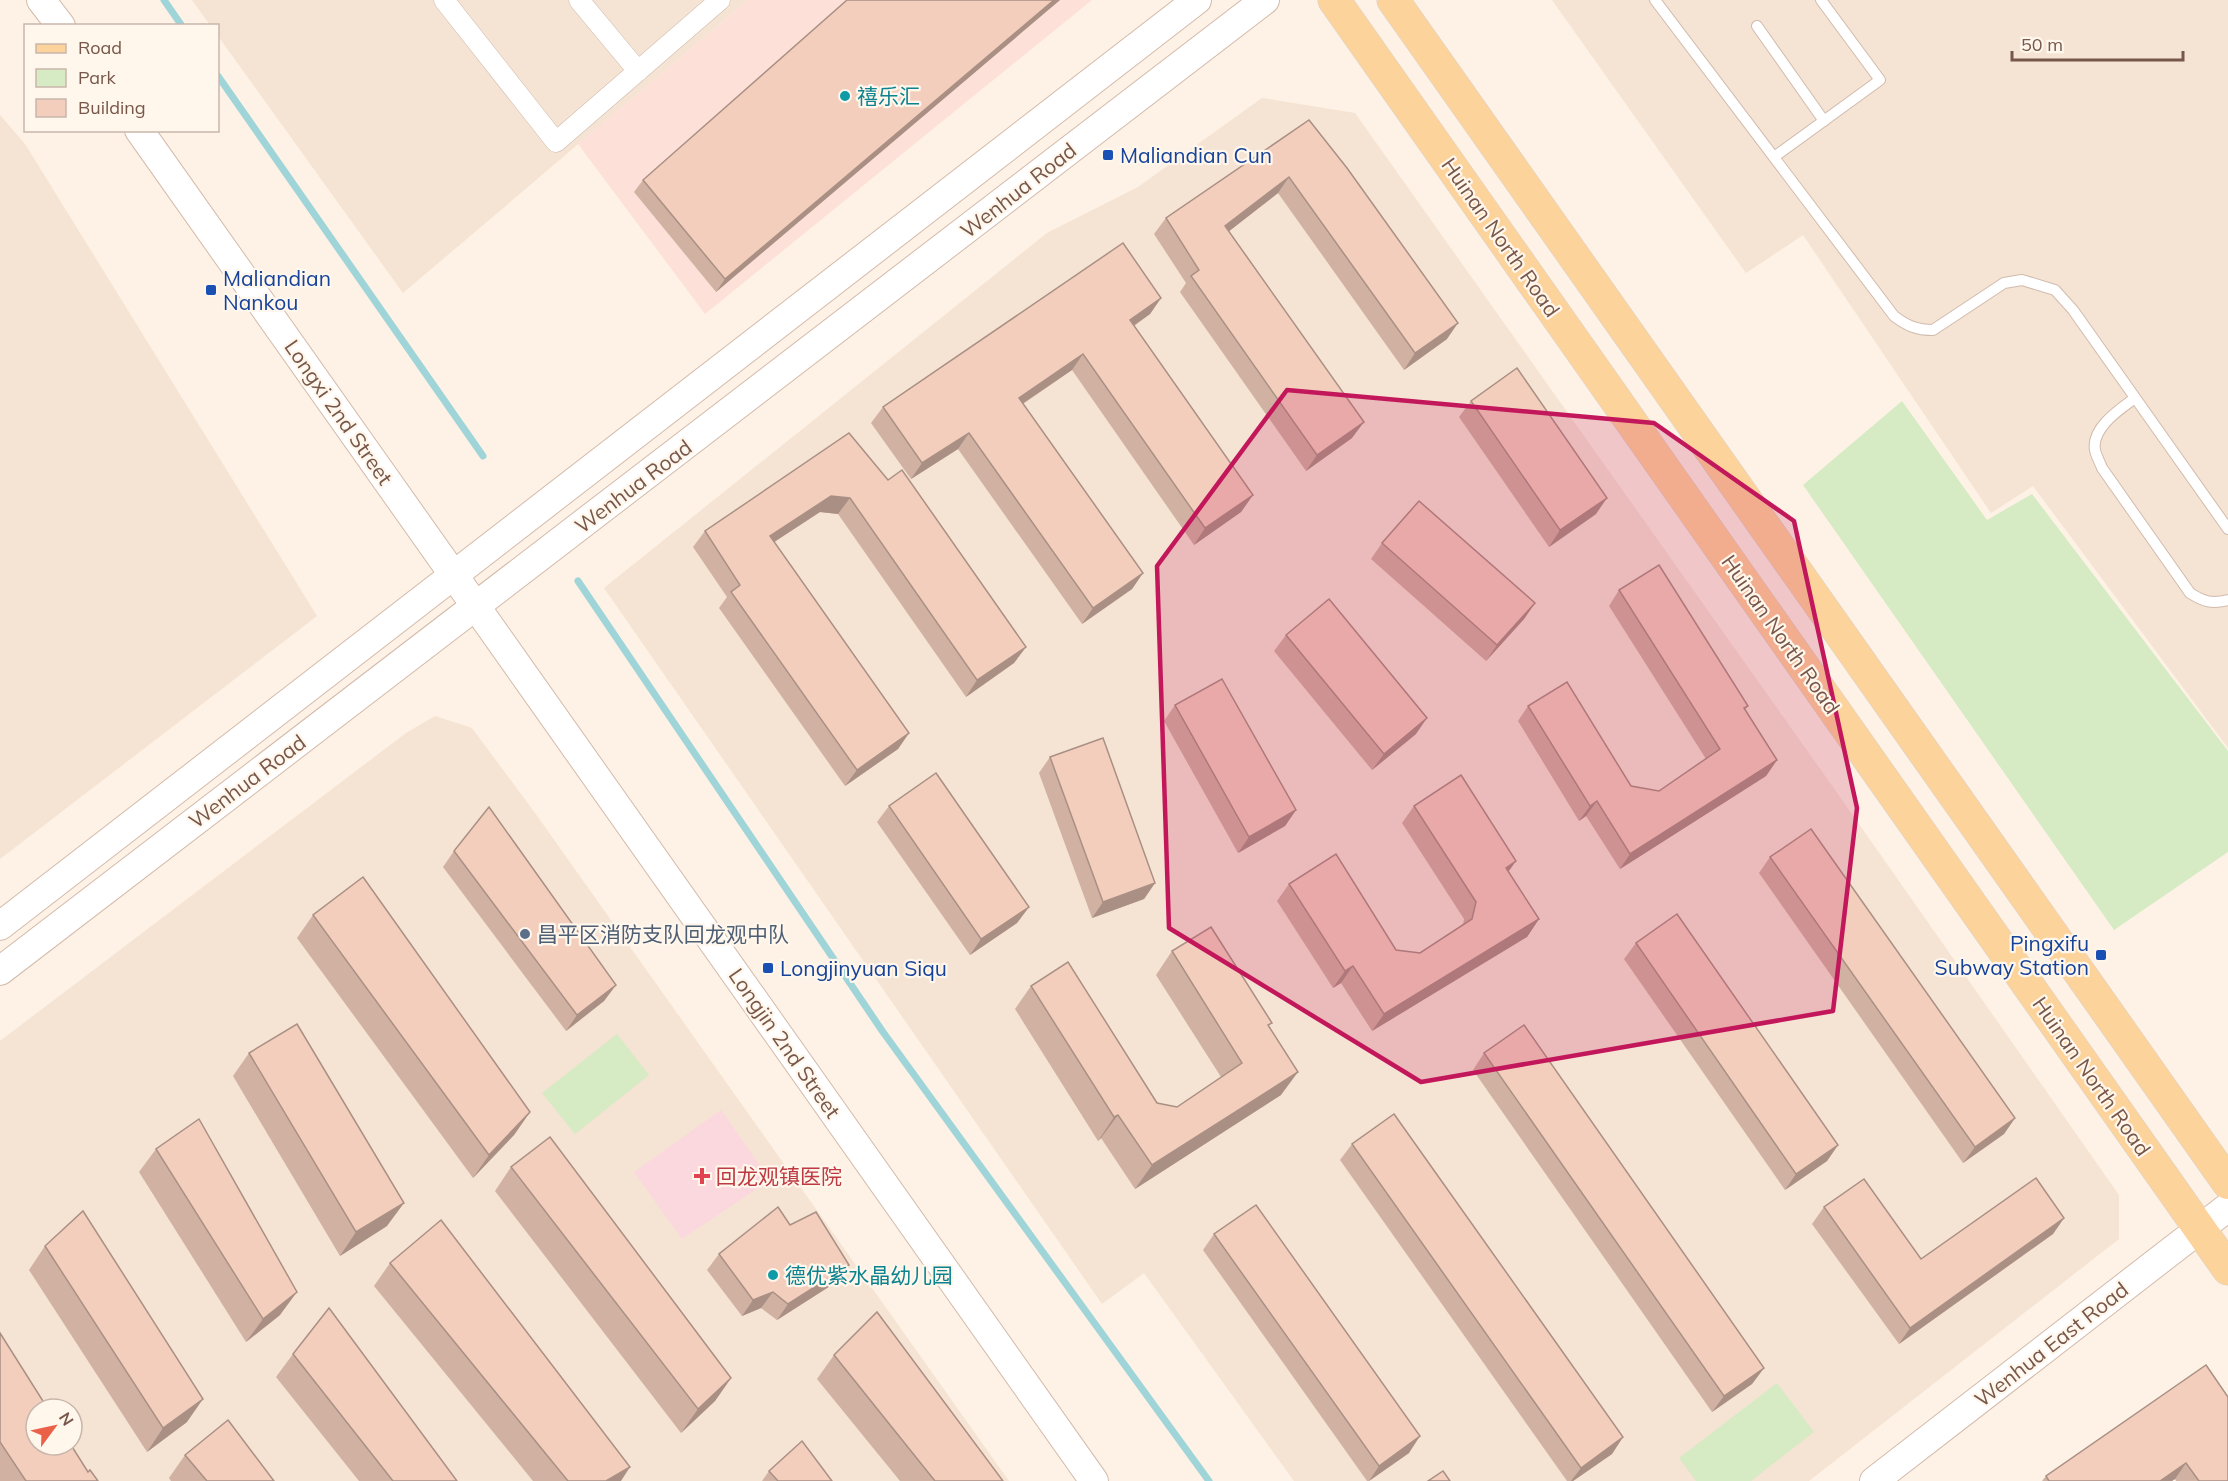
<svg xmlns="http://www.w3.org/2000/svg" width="2228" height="1481" font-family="Mulish,'Noto Sans SC',sans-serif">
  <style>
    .residential { fill: #f5e3d3; fill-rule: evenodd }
    .commercial { fill: #fde1d9 }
    .medical { fill: #fbd8de }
    .green { fill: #d6ebc3 }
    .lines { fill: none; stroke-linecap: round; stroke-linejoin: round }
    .stream { stroke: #9fd4d9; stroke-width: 7 }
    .lane-casing { stroke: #d1bbad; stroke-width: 12 }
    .street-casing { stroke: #d1bbad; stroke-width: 21 }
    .secondary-casing { stroke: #d4bbab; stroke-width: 30 }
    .primary-casing { stroke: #d9d0cc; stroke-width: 33 }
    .lane { stroke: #fff; stroke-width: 10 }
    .street { stroke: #fff; stroke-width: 20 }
    .secondary { stroke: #fff; stroke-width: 28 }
    .primary { stroke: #fdd39c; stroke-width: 32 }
    .wall { fill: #d1b1a2 }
    .shaded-wall { fill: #aa9084 }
    .building { fill: #f3cebc; stroke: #aa9084; stroke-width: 1.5 }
    .marked { fill: #c2185b; fill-opacity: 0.2; stroke: #c2185b; stroke-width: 4.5; stroke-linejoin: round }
    .culture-dot { fill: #0f9aa8; stroke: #fff6ec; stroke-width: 2 }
    .transit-dot { fill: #1a4fb4; stroke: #fff6ec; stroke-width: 2 }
    .service-dot { fill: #5c6f8a; stroke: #fff6ec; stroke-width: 2 }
    .health-dot { fill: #e0444e; stroke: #fff6ec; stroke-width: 2 }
    .labels { text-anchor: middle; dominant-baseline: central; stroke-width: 4.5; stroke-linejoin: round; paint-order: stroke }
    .culture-label { font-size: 21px; fill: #0d838f; stroke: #fff6ec; text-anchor: start }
    .transit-label { font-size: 21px; fill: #164399; stroke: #fff6ec; text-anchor: start }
    .street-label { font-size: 21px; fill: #775749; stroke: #fff6ec }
    .service-label { font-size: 21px; fill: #4e5e75; stroke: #fff6ec; text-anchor: start }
    .health-label { font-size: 21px; fill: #be3a42; stroke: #fff6ec; text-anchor: start }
  </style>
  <rect width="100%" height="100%" fill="#fdf2e5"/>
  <!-- residential -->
  <g class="residential">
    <polygon points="192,0 748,0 403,293 218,36 218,26 210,25"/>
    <polygon points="1552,0 2228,0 2228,748 2033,486 1991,513 1803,235 1746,273"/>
    <polygon points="1262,98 1355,113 1833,787 2119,1195 2119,1239 1809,1481 1294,1481 1144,1273 1102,1304 604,588 1047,233 1138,187"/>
    <polygon points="0,115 25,144 317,616 0,859"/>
    <path d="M435,716L472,728L535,813L1009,1481H0V1041L406,733ZM36,1409H72V1445H36Z"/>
  </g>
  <!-- commercial -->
  <polygon class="commercial" points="748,0 1092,0 705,314 578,144"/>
  <!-- medical -->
  <polygon class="medical" points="721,1110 770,1180 682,1239 634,1172"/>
  <!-- green -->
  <g class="green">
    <polygon points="1902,401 1987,520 2032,494 2228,751 2228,852 2114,930 1803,485"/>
    <polygon points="617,1034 649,1075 575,1134 542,1093"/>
    <polygon points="1777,1383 1814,1432 1751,1481 1696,1481 1679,1458"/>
  </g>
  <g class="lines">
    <!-- stream -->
    <g class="stream">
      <polyline points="164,0 182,26"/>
      <polyline points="218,76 483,456"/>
      <polyline points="578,581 883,1032 1209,1481"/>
    </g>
    <!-- lane casing -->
    <g class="lane-casing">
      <g id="lane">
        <path d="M1655,0L1894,316C1907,326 1917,330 1933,330L2004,283L2022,280L2055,290L2073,310L2228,529"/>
        <polyline points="1757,26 1824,121"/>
        <polyline points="1774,157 1880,80 1821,0"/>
        <path d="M2135,398C2120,409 2091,428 2095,450C2096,456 2100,462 2102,468L2190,593C2204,602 2212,604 2228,600"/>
      </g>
    </g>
    <!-- street casing -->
    <g class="street-casing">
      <g id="street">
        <polyline points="444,0 556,142 720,0"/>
        <polyline points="579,0 638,71"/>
      </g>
    </g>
    <!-- secondary casing -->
    <g class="secondary-casing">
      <g id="secondary">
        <polyline points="41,0 61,26"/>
        <polyline points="139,130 1094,1481"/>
        <polyline points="0,926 1197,0"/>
        <polyline points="0,971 1265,0"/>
        <polyline points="1874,1481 2228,1207"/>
      </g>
    </g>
    <!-- primary casing -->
    <g class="primary-casing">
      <g id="primary">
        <polyline points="1334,0 2228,1269"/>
        <polyline points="1393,0 2228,1183"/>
      </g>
    </g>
    <!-- lane -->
    <use href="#lane" class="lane"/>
    <!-- street -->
    <use href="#street" class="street"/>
    <!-- secondary -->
    <use href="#secondary" class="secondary"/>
    <!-- primary -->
    <use href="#primary" class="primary"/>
  </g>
  <!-- wall -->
  <g class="wall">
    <polygon points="847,0 1060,0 716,292 634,192 643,180"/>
    <polygon points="1309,120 1447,339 1404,370 1278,193 1229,231 1352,438 1306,471 1180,292 1186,283 1154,234 1166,218"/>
    <polygon points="1161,298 1150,314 1134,326 1253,495 1241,512 1194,545 1072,370 1023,404 1143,573 1132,589 1082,624 958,449 911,479 871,423 883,407"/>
    <polygon points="1471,401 1596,514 1549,547 1459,417"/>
    <polygon points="849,433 1026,647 1014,663 966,697 838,514 820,512 774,542 909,733 898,749 845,786 719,608 727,597 693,547 705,531"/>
    <polygon points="1382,543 1535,603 1524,619 1486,661 1371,559"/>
    <polygon points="1619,590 1748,706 1745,710 1777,760 1766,776 1620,869 1586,816 1579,821 1518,721 1528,706 1631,786 1659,791 1706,759 1609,606"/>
    <polygon points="1286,635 1416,734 1372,770 1274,651"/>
    <polygon points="1175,705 1296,810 1285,826 1238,853 1164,721"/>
    <polygon points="1050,757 1155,883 1144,899 1092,918 1039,773"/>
    <polygon points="889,806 1029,907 1017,923 970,955 877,822"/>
    <polygon points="1414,806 1509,872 1539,919 1527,937 1372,1031 1341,983 1333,988 1277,901 1289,884 1396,950 1420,953 1463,925 1464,919 1402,823"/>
    <polygon points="454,851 616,985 604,1001 566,1031 443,867"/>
    <polygon points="1770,857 2015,1118 2004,1134 1963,1163 1759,873"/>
    <polygon points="313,915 530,1112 514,1135 473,1178 297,938"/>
    <polygon points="1636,943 1838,1145 1827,1161 1785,1190 1624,959"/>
    <polygon points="1172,951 1269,1026 1281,1095 1135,1189 1101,1138 1098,1141 1015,1009 1031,986 1157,1103 1177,1107 1221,1077 1156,975"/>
    <polygon points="249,1053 387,1226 340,1256 233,1076"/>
    <polygon points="1484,1053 1764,1368 1752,1384 1712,1412 1473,1070"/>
    <polygon points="1352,1144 1623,1437 1612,1454 1573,1481 1567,1481 1340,1160"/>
    <polygon points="156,1149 280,1315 246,1342 139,1172"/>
    <polygon points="511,1167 731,1378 715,1401 681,1433 495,1191"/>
    <polygon points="1824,1207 1921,1259 2064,1218 2053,1234 1899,1344 1812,1224"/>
    <polygon points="790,1225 849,1265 838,1281 777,1320 761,1308 742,1316 707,1270 719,1254"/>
    <polygon points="1214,1234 1409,1453 1369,1481 1367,1481 1203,1250"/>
    <polygon points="45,1246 187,1422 147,1452 29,1270"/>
    <polygon points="390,1263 621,1481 533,1481 374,1286"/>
    <polygon points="0,1333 88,1472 98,1481 0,1481"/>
    <polygon points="293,1354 457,1481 359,1481 276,1377"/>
    <polygon points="834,1355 1003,1481 900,1481 817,1379"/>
    <polygon points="2206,1365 2228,1481 2176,1481 2175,1479 2172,1481 2042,1481 2046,1476"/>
    <polygon points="185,1455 274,1481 171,1481 169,1478"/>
    <polygon points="769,1471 832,1481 762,1481"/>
  </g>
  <!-- shaded-wall -->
  <g class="shaded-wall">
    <polygon points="1054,0 1060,0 716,292 725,279"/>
    <polygon points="1289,177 1278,193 1214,243 1225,226"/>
    <polygon points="1161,298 1150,314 1119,336 1130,320"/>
    <polygon points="1458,323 1447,339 1404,370 1415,353"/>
    <polygon points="1083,354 1072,370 1007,414 1019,398"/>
    <polygon points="1364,422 1352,438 1306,471 1317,455"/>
    <polygon points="969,433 958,449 911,479 922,463"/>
    <polygon points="1253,495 1241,512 1194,545 1205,528"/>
    <polygon points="831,496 850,498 838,514 820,512 759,552 770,536"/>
    <polygon points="1607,498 1596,514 1549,547 1560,530"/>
    <polygon points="1143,573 1132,589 1082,624 1093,608"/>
    <polygon points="1535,603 1524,619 1486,661 1497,645"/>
    <polygon points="1026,647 1014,663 966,697 977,680"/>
    <polygon points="1427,718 1416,734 1372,770 1384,754"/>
    <polygon points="909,733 898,749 845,786 857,770"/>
    <polygon points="1777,760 1766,776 1620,869 1630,854"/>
    <polygon points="1597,801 1586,816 1579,821 1590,806"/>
    <polygon points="1296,810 1285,826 1238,853 1249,837"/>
    <polygon points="1516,861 1504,878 1506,868"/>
    <polygon points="1155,883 1144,899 1092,918 1103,902"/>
    <polygon points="1029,907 1017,923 970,955 981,939"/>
    <polygon points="1539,919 1527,937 1372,1031 1384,1014"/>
    <polygon points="1353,966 1341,983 1333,988 1345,971"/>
    <polygon points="616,985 604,1001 566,1031 577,1015"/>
    <polygon points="1298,1072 1281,1095 1135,1189 1152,1165"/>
    <polygon points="530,1112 514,1135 473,1178 489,1155"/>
    <polygon points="1118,1115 1101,1138 1098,1141 1114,1117"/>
    <polygon points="2015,1118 2004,1134 1963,1163 1975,1147"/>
    <polygon points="1838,1145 1827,1161 1785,1190 1796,1174"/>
    <polygon points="404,1203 387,1226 340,1256 356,1232"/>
    <polygon points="2064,1218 2053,1234 1899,1344 1910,1328"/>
    <polygon points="849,1265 838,1281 777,1320 788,1304"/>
    <polygon points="297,1292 280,1315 246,1342 263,1319"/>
    <polygon points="773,1292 761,1308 742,1316 753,1300"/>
    <polygon points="1764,1368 1752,1384 1712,1412 1724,1396"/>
    <polygon points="731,1378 715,1401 681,1433 698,1409"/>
    <polygon points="203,1399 187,1422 147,1452 163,1428"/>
    <polygon points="1420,1436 1409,1453 1369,1481 1379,1466"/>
    <polygon points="1623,1437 1612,1454 1573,1481 1571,1481 1581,1468"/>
    <polygon points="2186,1463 2175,1479 2172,1481 2160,1481"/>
    <polygon points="630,1467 621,1481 606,1481"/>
  </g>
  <!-- building -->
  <g class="building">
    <polygon points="847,0 1054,0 725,279 643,180"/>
    <polygon points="1309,120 1347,168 1458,323 1415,353 1289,177 1225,226 1364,422 1317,455 1191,276 1199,270 1166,218"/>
    <polygon points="1123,243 1161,298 1130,320 1253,495 1205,528 1083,354 1019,398 1143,573 1093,608 969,433 922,463 883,407"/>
    <polygon points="1517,368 1607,498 1560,530 1471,401"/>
    <polygon points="849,433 888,480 902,470 1026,647 977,680 850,498 831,496 770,536 909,733 857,770 731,592 740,585 705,531"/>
    <polygon points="1419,501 1535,603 1497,645 1382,543"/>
    <polygon points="1659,565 1748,706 1744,708 1777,760 1630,854 1597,801 1590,806 1528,706 1567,682 1631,786 1659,791 1720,749 1619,590"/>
    <polygon points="1329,599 1427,718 1384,754 1286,635"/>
    <polygon points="1222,679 1296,810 1249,837 1175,705"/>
    <polygon points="1103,738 1155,883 1103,902 1050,757"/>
    <polygon points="936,773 1029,907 981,939 889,806"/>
    <polygon points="1461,775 1516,861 1506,868 1539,919 1384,1014 1353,966 1345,971 1289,884 1336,854 1396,950 1420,953 1472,919 1476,902 1414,806"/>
    <polygon points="489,807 616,985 577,1015 454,851"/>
    <polygon points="1811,829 2015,1118 1975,1147 1770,857"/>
    <polygon points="363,877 530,1112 489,1155 313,915"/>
    <polygon points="1677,914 1838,1145 1796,1174 1636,943"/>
    <polygon points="1211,927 1272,1023 1268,1025 1298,1072 1152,1165 1118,1115 1114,1117 1031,986 1068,962 1157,1103 1177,1107 1242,1063 1172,951"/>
    <polygon points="297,1024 404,1203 356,1232 249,1053"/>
    <polygon points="1524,1025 1764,1368 1724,1396 1484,1053"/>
    <polygon points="1394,1114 1623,1437 1581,1468 1352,1144"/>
    <polygon points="199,1119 297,1292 263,1319 156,1149"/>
    <polygon points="550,1137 731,1378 698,1409 511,1167"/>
    <polygon points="2036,1178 2064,1218 1910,1328 1824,1207 1864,1179 1921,1259"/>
    <polygon points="1256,1205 1420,1436 1379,1466 1214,1234"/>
    <polygon points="778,1207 790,1225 816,1212 849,1265 788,1304 773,1292 753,1300 719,1254"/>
    <polygon points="83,1211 203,1399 163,1428 45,1246"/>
    <polygon points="441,1220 630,1467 606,1481 568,1481 390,1263"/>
    <polygon points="329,1308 457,1481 393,1481 293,1354"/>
    <polygon points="877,1312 1003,1481 935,1481 834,1355"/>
    <polygon points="0,1333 48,1409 36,1409 36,1445 71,1445 88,1472 90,1470 98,1481 26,1481 0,1442"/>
    <polygon points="2206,1365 2228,1397 2228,1481 2199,1481 2186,1463 2160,1481 2049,1481 2046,1476"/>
    <polygon points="228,1420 274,1481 207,1481 185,1455"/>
    <polygon points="802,1441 832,1481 778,1481 769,1471"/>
    <polygon points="1443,1471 1450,1481 1428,1481"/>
  </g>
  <!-- marked area -->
  <path class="marked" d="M1287,390L1654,423L1794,521L1857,808L1833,1011L1421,1082L1169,928L1157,566Z"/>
  <!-- markers -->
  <g class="culture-dot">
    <circle cx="845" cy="96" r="6"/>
    <circle cx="773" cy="1275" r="6"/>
  </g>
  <g class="transit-dot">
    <rect x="1102" y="149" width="12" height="12" rx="3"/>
    <rect x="205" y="284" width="12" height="12" rx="3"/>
    <rect x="2095" y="949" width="12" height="12" rx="3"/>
    <rect x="762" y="962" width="12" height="12" rx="3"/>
  </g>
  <circle class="service-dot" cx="525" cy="934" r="6"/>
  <path class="health-dot" d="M699 1167h6v6h6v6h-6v6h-6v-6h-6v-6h6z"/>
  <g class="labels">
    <!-- culture labels -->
    <g class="culture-label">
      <text x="857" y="96">禧乐汇</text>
      <text x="785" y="1275">德优紫水晶幼儿园</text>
    </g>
    <!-- transit labels -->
    <g class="transit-label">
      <text x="1120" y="155">Maliandian Cun</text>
      <text x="223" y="278">Maliandian<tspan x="223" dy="24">Nankou</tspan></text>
      <text x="2089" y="943" text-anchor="end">Pingxifu<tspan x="2089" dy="24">Subway Station</tspan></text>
      <text x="780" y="968">Longjinyuan Siqu</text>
    </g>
    <!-- street labels -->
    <g class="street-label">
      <text transform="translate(1018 190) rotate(-38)">Wenhua Road</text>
      <text transform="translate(1501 237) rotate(55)">Huinan North Road</text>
      <text transform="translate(339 412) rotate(55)">Longxi 2nd Street</text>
      <text transform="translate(633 486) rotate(-37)">Wenhua Road</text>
      <text transform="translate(1781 634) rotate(55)">Huinan North Road</text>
      <text transform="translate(247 781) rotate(-37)">Wenhua Road</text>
      <text transform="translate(785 1043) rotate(55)">Longjin 2nd Street</text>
      <text transform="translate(2092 1076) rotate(55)">Huinan North Road</text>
      <text transform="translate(2051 1344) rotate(-38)">Wenhua East Road</text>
    </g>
    <!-- service labels -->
    <g class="service-label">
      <text x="537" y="934">昌平区消防支队回龙观中队</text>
    </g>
    <!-- health labels -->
    <g class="health-label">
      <text x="716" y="1176">回龙观镇医院</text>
    </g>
  </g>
  <!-- legend -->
  <rect x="24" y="24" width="195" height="108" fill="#fff6ec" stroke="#c9b6ab" stroke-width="1.5"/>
  <rect x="36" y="44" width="30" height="9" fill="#fdd39c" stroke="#c9b6ab" stroke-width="1.5"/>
  <text x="78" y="54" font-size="18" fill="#775749">Road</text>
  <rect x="36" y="69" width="30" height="18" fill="#d6ebc3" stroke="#c9b6ab" stroke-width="1.5"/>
  <text x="78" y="84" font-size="18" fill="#775749">Park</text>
  <rect x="36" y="99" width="30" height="18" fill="#f3cebc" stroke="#c9b6ab" stroke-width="1.5"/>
  <text x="78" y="114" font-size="18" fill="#775749">Building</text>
  <!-- north arrow -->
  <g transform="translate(54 1427) rotate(57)"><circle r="28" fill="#fff6ec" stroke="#c9b6ab" stroke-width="1.5"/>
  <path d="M0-4.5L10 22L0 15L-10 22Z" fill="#ea6147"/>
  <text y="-9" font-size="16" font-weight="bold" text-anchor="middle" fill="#775749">N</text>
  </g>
  <!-- scale -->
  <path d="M2012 51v9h171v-9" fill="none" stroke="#775749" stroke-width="3"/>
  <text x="2021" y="51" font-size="18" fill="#775749" stroke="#fff6ec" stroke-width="4.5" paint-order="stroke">50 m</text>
</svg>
